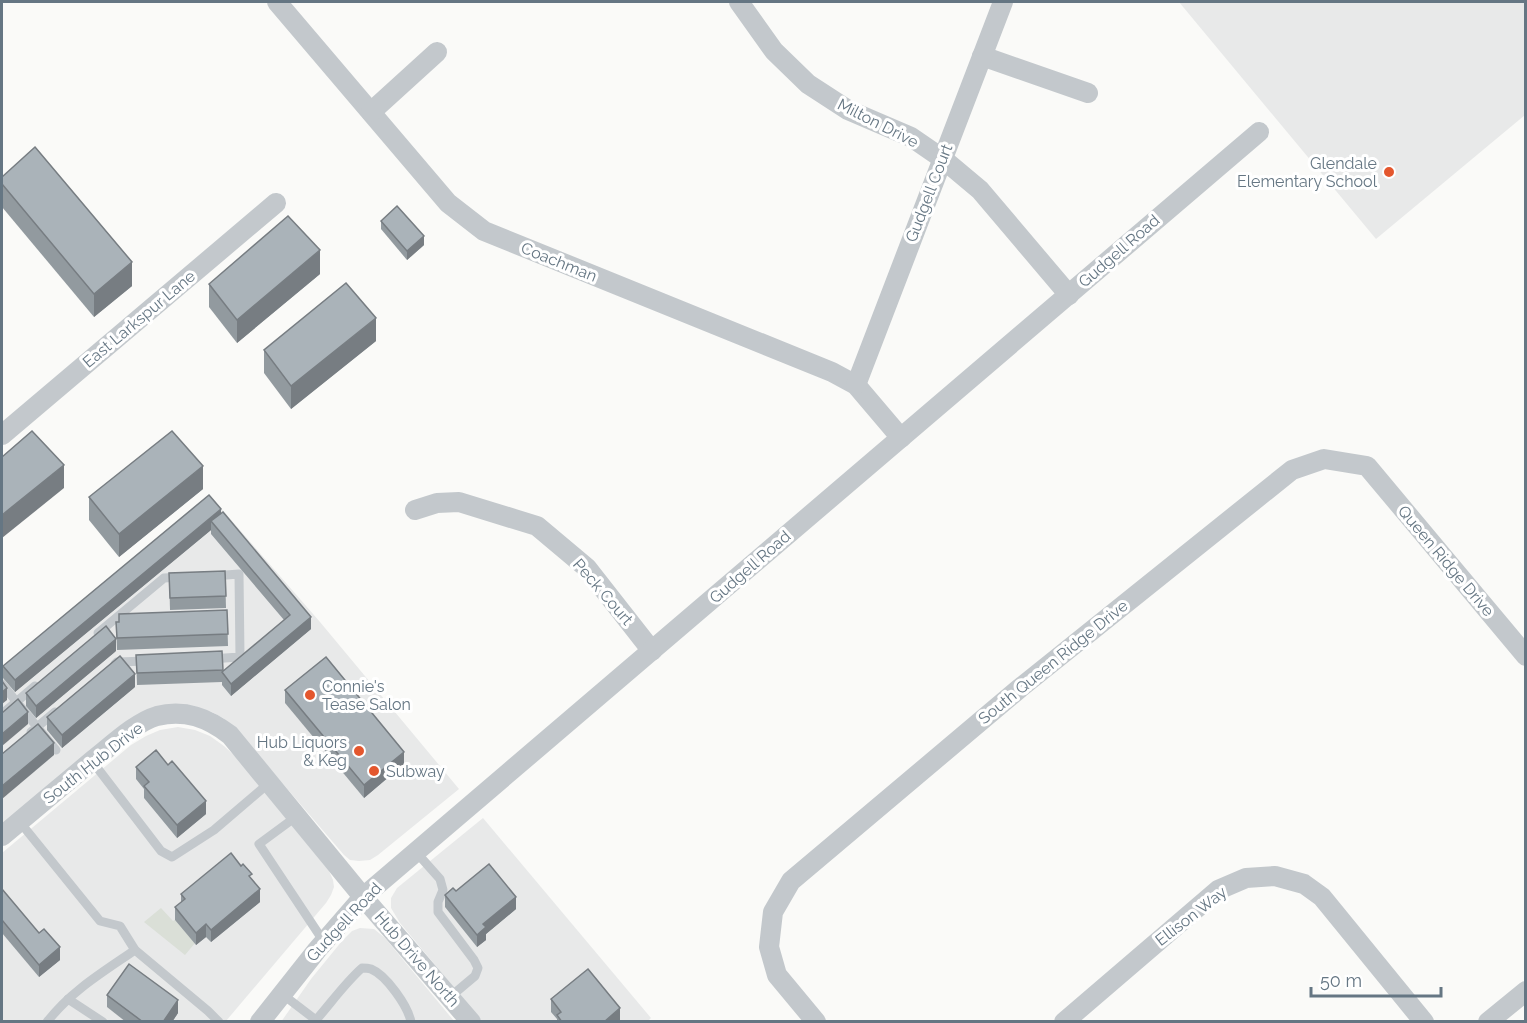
<svg xmlns="http://www.w3.org/2000/svg" width="1527" height="1023" font-family="Raleway,sans-serif">
  <style>
    .built { fill: #e8e9e9 }
    .green { fill: #dadfd7 }
    .lines { fill: none; stroke-linecap: round; stroke-linejoin: round }
    .lane { stroke: #c3c8cc; stroke-width: 9 }
    .street { stroke: #c3c8cc; stroke-width: 20 }
    .wall { fill: #929a9f }
    .shaded-wall { fill: #777d82 }
    .building { fill: #aab3b9; stroke: #777d82; stroke-width: 1.5 }
    .poi-dot { fill: #e4572e; stroke: #fff; stroke-width: 2 }
    .labels { text-anchor: middle; dominant-baseline: central; stroke-width: 6; stroke-linejoin: round; paint-order: stroke }
    .street-label { font-size: 16px; fill: #657683; stroke: #fff }
    .poi-label { font-size: 16px; fill: #657683; stroke: #fff; text-anchor: end }
  </style>
  <rect width="100%" height="100%" fill="#fafaf8"/>
  <!-- built -->
  <g class="built">
    <polygon points="1179,2 1525,2 1525,115 1376,239"/>
    <polygon points="213,499 320,622 459,789 378,855 370,860 359,861 350,860 344,855 235,728 223,718 212,712 191,707 170,707 2,825 2,673"/>
    <polygon points="178,727 195,730 210,736 224,746 237,758 329,871 333,880 334,887 331,895 326,903 226,1021 2,1022 2,853 131,745 146,736 160,730"/>
    <polygon points="483,818 651,1018 647,1022 482,1021 400,923 391,908 391,898 397,888"/>
    <polygon points="360,928 374,929 385,938 454,1021 281,1022 311,979 342,941 352,931"/>
  </g>
  <!-- green -->
  <polygon class="green" points="161,908 173,921 175,920 195,943 185,955 144,922"/>
  <g class="lines">
    <!-- lane -->
    <g class="lane">
      <polyline points="98,633 164,578 182,577"/>
      <polyline points="210,659 240,657 239,574 213,576"/>
      <polyline points="115,664 117,662 148,661"/>
      <polyline points="2,684 56,750"/>
      <polyline points="2,714 35,686"/>
      <polyline points="31,732 55,712"/>
      <polyline points="92,761 161,851 172,857 214,830 269,783"/>
      <polyline points="297,816 259,844 324,942"/>
      <polyline points="19,821 100,921 120,926 135,950 208,1011 219,1022"/>
      <polyline points="416,852 440,879 443,890 438,902 438,912 474,960 478,968 475,976 450,997"/>
      <polyline points="282,994 316,1020"/>
      <polyline points="68,999 103,1022"/>
      <path d="M47,1022C71,991 103,972 135,950"/>
      <path d="M315,1022L316,1020C331,1003 345,983 362,968C365,968 368,968 371,969C386,975 408,1006 411,1022"/>
    </g>
    <!-- street -->
    <g class="street">
      <polyline points="277,2 448,203 484,231 832,372 856,385 901,438"/>
      <polyline points="739,2 774,51 808,84 848,110 911,137 943,159 980,190 1069,295"/>
      <polyline points="982,56 1088,93"/>
      <polyline points="371,112 437,52"/>
      <polyline points="856,385 1003,2"/>
      <polyline points="2,435 276,203"/>
      <polyline points="415,510 437,503 459,502 537,526 587,568 652,651"/>
      <path d="M2,836C32,811 63,785 93,760C111,746 136,722 157,716C185,709 208,718 230,735L363,897L471,1022"/>
      <polyline points="260,1022 317,950 363,897 1259,132"/>
      <polyline points="816,1022 777,975 769,947 773,912 791,881 1020,688 1292,470 1324,459 1367,466 1526,656"/>
      <polyline points="1064,1022 1218,890 1246,878 1275,876 1304,884 1322,897 1424,1022"/>
      <polyline points="1488,1022 1526,991"/>
    </g>
  </g>
  <!-- wall -->
  <g class="wall">
    <polygon points="2,177 132,286 94,317 2,207"/>
    <polygon points="381,221 424,245 407,260 381,229"/>
    <polygon points="320,274 237,343 209,307 209,284"/>
    <polygon points="376,341 291,409 264,373 264,350"/>
    <polygon points="203,489 119,557 89,520 89,497"/>
    <polygon points="221,513 311,629 231,696 222,685 222,682 137,685 136,655 222,651 223,672 284,620 211,534 211,530 15,692 3,678 3,666"/>
    <polygon points="225,571 226,608 170,610 169,573"/>
    <polygon points="227,610 228,646 117,650 116,622"/>
    <polygon points="116,651 36,718 26,706 26,693"/>
    <polygon points="135,687 62,748 47,730 47,717"/>
    <polygon points="285,690 404,764 364,798 285,703"/>
    <polygon points="136,767 206,814 177,838 144,798 144,789 136,779"/>
    <polygon points="252,879 260,902 211,942 206,937 196,945 175,920 175,907 181,903 181,894"/>
    <polygon points="2,889 60,960 39,977 2,933"/>
    <polygon points="456,891 516,909 486,934 486,940 477,947 445,907 445,895"/>
    <polygon points="107,995 178,1013 172,1022 126,1022 107,1007"/>
    <polygon points="551,999 620,1021 619,1022 557,1022 557,1019 551,1012"/>
  </g>
  <!-- shaded-wall -->
  <g class="shaded-wall">
    <polygon points="424,236 424,245 407,260 407,251"/>
    <polygon points="320,250 320,274 237,343 237,320"/>
    <polygon points="132,262 132,286 94,317 94,294"/>
    <polygon points="376,318 376,341 291,409 291,386"/>
    <polygon points="64,465 64,488 2,538 2,515"/>
    <polygon points="203,466 203,489 119,557 119,534"/>
    <polygon points="221,509 221,521 211,521 211,530 15,692 15,680"/>
    <polygon points="311,617 311,629 231,696 231,684"/>
    <polygon points="116,639 116,651 36,718 36,706"/>
    <polygon points="135,674 135,687 62,748 62,735"/>
    <polygon points="7,688 7,700 2,704 2,692"/>
    <polygon points="28,712 28,724 2,746 2,734"/>
    <polygon points="54,743 54,755 2,799 2,786"/>
    <polygon points="404,752 404,764 364,798 364,785"/>
    <polygon points="206,801 206,814 177,838 177,825"/>
    <polygon points="260,889 260,902 211,942 211,930"/>
    <polygon points="516,897 516,909 486,934 486,940 477,947 477,935 483,924"/>
    <polygon points="206,924 206,937 196,945 196,933"/>
    <polygon points="60,947 60,960 39,977 39,965"/>
    <polygon points="178,1000 178,1013 172,1022 163,1022"/>
    <polygon points="620,1008 620,1021 619,1022 604,1022"/>
  </g>
  <!-- building -->
  <g class="building">
    <polygon points="35,147 132,262 94,294 2,184 2,177"/>
    <polygon points="397,206 424,236 407,251 381,221"/>
    <polygon points="288,216 320,250 237,320 209,284"/>
    <polygon points="346,283 376,318 291,386 264,350"/>
    <polygon points="32,431 64,465 2,515 2,457"/>
    <polygon points="172,431 203,466 119,534 89,497"/>
    <polygon points="209,495 221,509 15,680 3,666"/>
    <polygon points="223,512 311,617 231,684 222,672 290,615 211,521"/>
    <polygon points="225,571 226,596 170,598 169,573"/>
    <polygon points="227,610 228,634 117,638 116,622 119,622 119,614"/>
    <polygon points="106,626 116,639 36,706 26,693"/>
    <polygon points="222,651 223,670 137,673 136,655"/>
    <polygon points="120,656 135,674 62,735 47,717"/>
    <polygon points="326,657 404,752 364,785 285,690"/>
    <polygon points="2,681 7,688 2,692"/>
    <polygon points="18,699 28,712 2,734 2,713"/>
    <polygon points="38,724 54,743 2,786 2,754"/>
    <polygon points="156,750 168,765 172,761 206,801 177,825 144,786 149,782 136,767"/>
    <polygon points="231,853 241,866 243,864 252,874 249,876 260,889 211,930 206,924 196,933 175,907 185,899 181,894"/>
    <polygon points="489,864 516,897 483,924 486,927 477,935 445,895 453,888 456,891"/>
    <polygon points="2,889 39,933 44,929 60,947 39,965 2,920"/>
    <polygon points="129,964 178,1000 163,1022 143,1022 107,995"/>
    <polygon points="588,969 620,1008 604,1022 562,1022 557,1015 561,1012 551,999"/>
  </g>
  <!-- markers -->
  <g class="poi-dot">
    <circle cx="1389" cy="172" r="6"/>
    <circle cx="310" cy="695" r="6"/>
    <circle cx="359" cy="751" r="6"/>
    <circle cx="374" cy="771" r="6"/>
  </g>
  <g class="labels">
    <!-- street labels -->
    <g class="street-label">
      <text transform="translate(878 123) rotate(27)">Milton Drive</text>
      <text transform="translate(929 193) rotate(-69)">Gudgell Court</text>
      <text transform="translate(1119 251) rotate(-41)">Gudgell Road</text>
      <text transform="translate(559 262) rotate(22)">Coachman</text>
      <text transform="translate(139 319) rotate(-40)">East Larkspur Lane</text>
      <text transform="translate(1446 561) rotate(50)">Queen Ridge Drive</text>
      <text transform="translate(750 567) rotate(-41)">Gudgell Road</text>
      <text transform="translate(603 592) rotate(49)">Peck Court</text>
      <text transform="translate(1053 662) rotate(-39)">South Queen Ridge Drive</text>
      <text transform="translate(93 763) rotate(-38)">South Hub Drive</text>
      <text transform="translate(1191 916) rotate(-38)">Ellison Way</text>
      <text transform="translate(344 922) rotate(-47)">Gudgell Road</text>
      <text transform="translate(417 959) rotate(49)">Hub Drive North</text>
    </g>
    <!-- poi labels -->
    <g class="poi-label">
      <text x="1377" y="163">Glendale<tspan x="1377" dy="18">Elementary School</tspan></text>
      <text x="322" y="686" text-anchor="start">Connie's<tspan x="322" dy="18">Tease Salon</tspan></text>
      <text x="347" y="742">Hub Liquors<tspan x="347" dy="18">&amp; Keg</tspan></text>
      <text x="386" y="771" text-anchor="start">Subway</text>
    </g>
  </g>
  <!-- border -->
  <rect width="1527" height="1023" fill="none" stroke="#657683" stroke-width="6"/>
  <!-- scale -->
  <path d="M1311 987v9h130v-9" fill="none" stroke="#657683" stroke-width="3"/>
  <text x="1320" y="987" font-size="18" fill="#657683" stroke="#ffffff" stroke-width="4.5" paint-order="stroke">50 m</text>
</svg>
